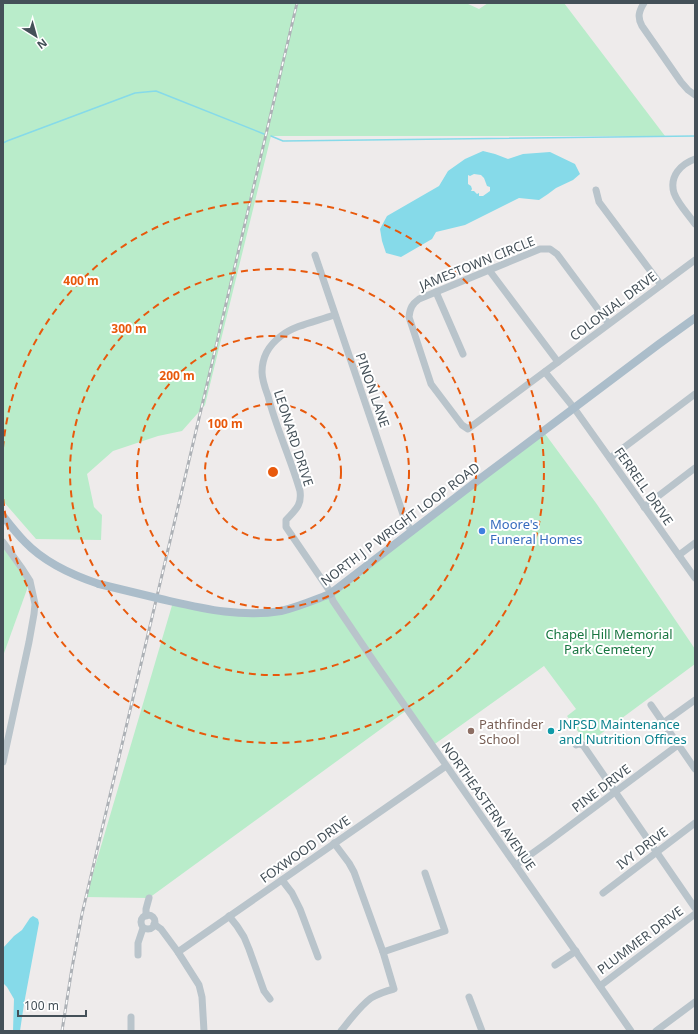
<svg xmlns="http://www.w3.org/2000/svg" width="698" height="1034" font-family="'Noto Sans',sans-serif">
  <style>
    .green { fill: #b9ecca }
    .water { fill: #86dae9; fill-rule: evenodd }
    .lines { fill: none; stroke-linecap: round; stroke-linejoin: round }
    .stream { stroke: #86dae9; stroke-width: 1.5 }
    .minor { stroke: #b9c4cb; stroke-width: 7 }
    .major { stroke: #abbdca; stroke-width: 8 }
    .rail-casing { stroke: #adb1b6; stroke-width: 3 }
    .rail { stroke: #fff; stroke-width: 1.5; stroke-dasharray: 4.5; stroke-linecap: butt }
    .major-bridge { stroke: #abbdca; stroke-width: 8 }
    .ring { fill: none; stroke: #e8590c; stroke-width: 2; stroke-dasharray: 7 5 }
    .shop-dot { fill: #3f7fe0; stroke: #fff; stroke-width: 1.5 }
    .education-dot { fill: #8d6e63; stroke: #fff; stroke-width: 1.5 }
    .culture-dot { fill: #0f9aa8; stroke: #fff; stroke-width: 1.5 }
    .labels { text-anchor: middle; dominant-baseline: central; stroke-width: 4; stroke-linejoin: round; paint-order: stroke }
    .street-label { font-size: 13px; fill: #445058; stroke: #fff }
    .shop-label { font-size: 13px; fill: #366cbe; stroke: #fff; text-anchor: start }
    .park-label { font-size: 13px; fill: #187641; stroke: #fff }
    .education-label { font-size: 13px; fill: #785e54; stroke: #fff; text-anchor: start }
    .culture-label { font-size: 13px; fill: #0d838f; stroke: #fff; text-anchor: start }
    .centre { fill: #e8590c; stroke: #fff; stroke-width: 2 }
    .ring-label { font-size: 12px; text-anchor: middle; font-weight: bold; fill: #e8590c; stroke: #fff; stroke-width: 4; stroke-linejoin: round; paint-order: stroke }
  </style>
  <rect width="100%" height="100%" fill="#eeebeb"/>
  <!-- green -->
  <g class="green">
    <polygon points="3,3 466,3 479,9 488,3 564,3 665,136 271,136 205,405 182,431 158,436 113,451 87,474 94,507 102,515 101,540 36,539 3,501"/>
    <polygon points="543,431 596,503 695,649 695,664 587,744 567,716 576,709 544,666 432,746 407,710 149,898 86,897 173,602 259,614 330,594"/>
    <polygon points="3,542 30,581 3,656"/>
  </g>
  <!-- water -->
  <g class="water">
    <path d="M483,151L495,154L508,159L523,154L550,152L575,164L580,174L573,180L556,188L548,194L539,200L519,198L465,225L436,232L432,239L401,257L386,253L382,241L380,229L387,216L439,186L448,171L465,159ZM474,174L481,175L484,178L487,186L490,187V191L483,196H479V193L477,194L474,191H471L472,189L471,186L468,184V175L470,176Z"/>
    <polygon points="33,916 38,919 39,923 24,1004 20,1031 13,1031 14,999 7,987 3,983 3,948 14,936 22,930 30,918"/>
  </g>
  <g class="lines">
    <!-- stream -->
    <g class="stream">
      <polyline points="271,136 283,141 695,136"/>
      <polyline points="3,143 7,141 135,93 156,91 264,134"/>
    </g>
    <!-- minor -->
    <g class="minor">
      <path d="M644,3C639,11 637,17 642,26L681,82L688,90L695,95"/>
      <path d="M695,159C681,164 669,176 674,193C678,204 688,214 695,224"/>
      <polyline points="596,190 599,202 661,285"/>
      <polyline points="315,255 406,523 412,531"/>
      <polyline points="489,270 558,362"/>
      <polyline points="436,292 463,354"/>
      <path d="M334,315C318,321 295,325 281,336C269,345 262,358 262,372C262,380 265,388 268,396C276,428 291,459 300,491C302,506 295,510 286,520V527L329,590L333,601L375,663L631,1031"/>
      <path d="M609,324L557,254L550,249H540L419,299C412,304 410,308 409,317L431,384L462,425L468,429L695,260"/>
      <polyline points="545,372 574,408 695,578"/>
      <polyline points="610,458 695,394"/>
      <polyline points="644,507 695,468"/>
      <polyline points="3,542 21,567 30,581 35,604 34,614 29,642 3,762"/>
      <polyline points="679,555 695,543"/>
      <polyline points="651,705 695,769"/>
      <polyline points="663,723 695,700"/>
      <polyline points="576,745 579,744 583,745 695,908"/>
      <path d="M334,843L349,863L354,872L383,952L394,989C386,991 378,994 371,998C359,1007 350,1020 341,1031"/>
      <polyline points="516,865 548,842 678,745"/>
      <polyline points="282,880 292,893 300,909 318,957"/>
      <polyline points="603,893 695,823"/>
      <circle cx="148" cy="922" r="7"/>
      <polyline points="146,916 146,909 149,898"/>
      <polyline points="229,916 237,926 244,937 249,949 264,991 270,999"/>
      <polyline points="154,924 161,929 178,952 199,985 202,997 204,1031"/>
      <polyline points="178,952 446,766"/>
      <polyline points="383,952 445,931 425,873"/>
      <polyline points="138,955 138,943 143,928"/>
      <polyline points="555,965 576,951"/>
      <polyline points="600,986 695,914"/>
      <polyline points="469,997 482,1031"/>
      <polyline points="131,1031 131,1017"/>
      <polyline points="656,1031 695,1002"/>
    </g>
    <!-- major -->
    <g class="major">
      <path d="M3,516C10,525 17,534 25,542C45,563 72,575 99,584"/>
      <polyline points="330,594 481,478 659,344 695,318"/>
    </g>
    <!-- rail casing -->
    <g class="rail-casing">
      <polyline id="rail" points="62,1031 72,968 82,914 297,3"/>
    </g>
    <!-- rail -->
    <use href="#rail" class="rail"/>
    <!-- major-bridge -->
    <path class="major-bridge" d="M99,584C120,589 141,594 161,599C201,608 240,618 281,611C298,607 314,600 330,594"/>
  </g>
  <!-- distance rings -->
  <g class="ring">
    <circle cx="273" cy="472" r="68"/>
    <circle cx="273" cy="472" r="136"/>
    <circle cx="273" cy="472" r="203"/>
    <path d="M3 448A271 271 0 1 1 3 496"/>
  </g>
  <!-- markers -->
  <circle class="shop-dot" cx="482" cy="531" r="4"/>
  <circle class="education-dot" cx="471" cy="731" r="4"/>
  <circle class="culture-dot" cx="551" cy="731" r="4"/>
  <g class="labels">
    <!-- street labels -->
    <g class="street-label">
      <text transform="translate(477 263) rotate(-22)">JAMESTOWN CIRCLE</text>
      <text transform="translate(613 306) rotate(-37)">COLONIAL DRIVE</text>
      <text transform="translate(373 390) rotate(71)">PINON LANE</text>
      <text transform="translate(294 438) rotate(72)">LEONARD DRIVE</text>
      <text transform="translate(644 486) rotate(55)">FERRELL DRIVE</text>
      <text transform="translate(400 524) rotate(-37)">NORTH J P WRIGHT LOOP ROAD</text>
      <text transform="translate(601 788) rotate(-37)">PINE DRIVE</text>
      <text transform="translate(489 806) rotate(55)">NORTHEASTERN AVENUE</text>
      <text transform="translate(642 848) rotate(-37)">IVY DRIVE</text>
      <text transform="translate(305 849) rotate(-35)">FOXWOOD DRIVE</text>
      <text transform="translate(640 940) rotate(-37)">PLUMMER DRIVE</text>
    </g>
    <!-- shop labels -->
    <g class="shop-label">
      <text x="490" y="524">Moore's<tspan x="490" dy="15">Funeral Homes</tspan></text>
    </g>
    <!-- park labels -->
    <g class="park-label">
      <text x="609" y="634">Chapel Hill Memorial<tspan x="609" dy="15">Park Cemetery</tspan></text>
    </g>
    <!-- education labels -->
    <g class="education-label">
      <text x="479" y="724">Pathfinder<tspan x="479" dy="15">School</tspan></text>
    </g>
    <!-- culture labels -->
    <g class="culture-label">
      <text x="559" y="724">JNPSD Maintenance<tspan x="559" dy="15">and Nutrition Offices</tspan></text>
    </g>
  </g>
  <circle cx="273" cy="472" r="6" class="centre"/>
  <g class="ring-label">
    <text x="81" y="285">400 m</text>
    <text x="129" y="333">300 m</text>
    <text x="177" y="380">200 m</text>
    <text x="225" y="428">100 m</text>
  </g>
  <!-- border -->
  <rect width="698" height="1034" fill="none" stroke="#445058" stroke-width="8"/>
  <!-- north arrow -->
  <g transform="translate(36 36) rotate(143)" stroke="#ffffff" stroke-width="3" paint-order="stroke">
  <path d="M0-3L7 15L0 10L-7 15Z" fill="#445058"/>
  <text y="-6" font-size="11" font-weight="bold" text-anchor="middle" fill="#445058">N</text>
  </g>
  <!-- scale -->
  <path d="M18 1010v6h68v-6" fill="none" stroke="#445058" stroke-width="2"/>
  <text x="24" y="1010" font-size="12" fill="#445058" stroke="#ffffff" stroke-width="3" paint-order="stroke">100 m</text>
</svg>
